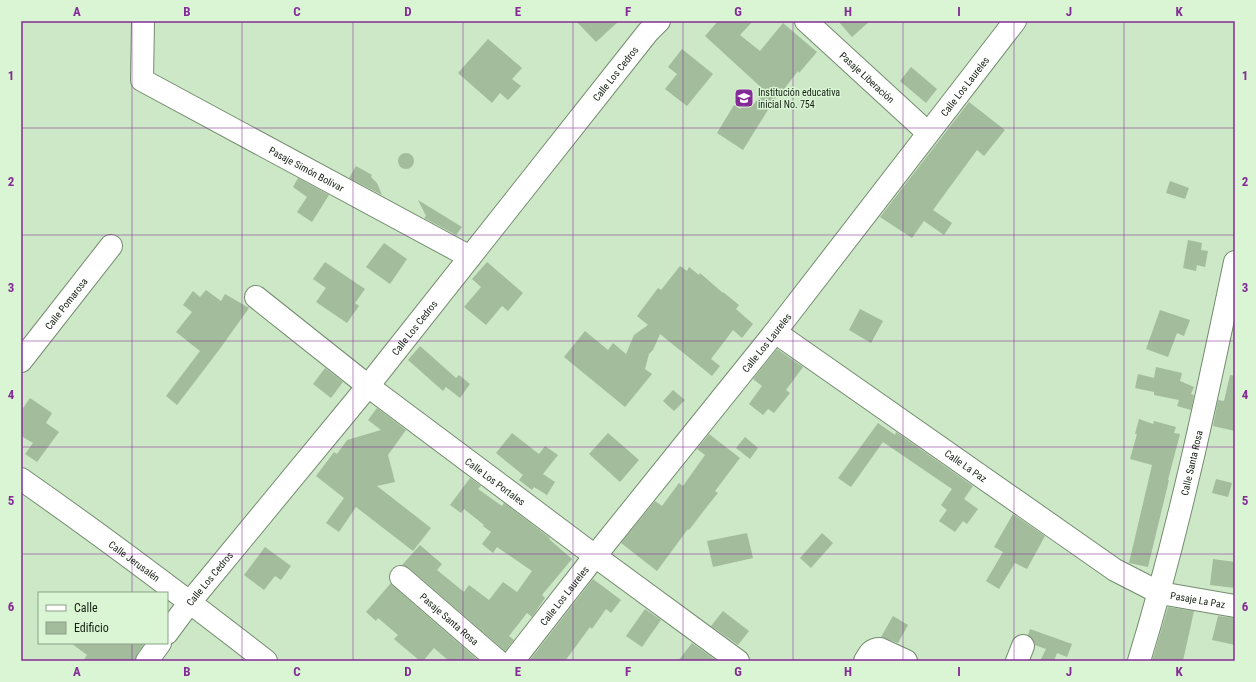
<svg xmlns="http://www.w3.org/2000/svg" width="1256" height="682" font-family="'Roboto Condensed',sans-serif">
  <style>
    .building { fill: #a2bc9c }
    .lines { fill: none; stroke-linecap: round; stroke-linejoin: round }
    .minor-casing { stroke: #748d6f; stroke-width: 24 }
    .minor { stroke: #fff; stroke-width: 22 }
    .grid { fill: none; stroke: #852b97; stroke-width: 1; stroke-opacity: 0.55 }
    .labels { text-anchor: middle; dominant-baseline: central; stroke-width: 3; stroke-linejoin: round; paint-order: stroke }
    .street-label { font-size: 10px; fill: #151f13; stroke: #d9f5d4 }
    .poi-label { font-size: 10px; fill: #151f13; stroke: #d9f5d4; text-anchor: start }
    .neatline { fill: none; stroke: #852b97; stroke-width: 1.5 }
    .grid-label { font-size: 13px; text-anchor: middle; font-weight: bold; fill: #852b97 }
  </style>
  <rect width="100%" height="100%" fill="#cce8c7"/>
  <!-- building -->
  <g class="building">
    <polygon points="576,21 619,21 596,42"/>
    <polygon points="718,21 753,21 740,35 760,51 783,23 817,52 799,73 798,71 781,93 779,92 743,150 717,133 734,105 740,109 745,101 752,106 765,91 705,36"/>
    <polygon points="838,21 870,21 852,37"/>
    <polygon points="488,39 522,68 512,79 521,86 508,100 500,93 492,103 458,73"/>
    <polygon points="682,49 713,74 687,106 665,89 677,74 668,67"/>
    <polygon points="911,67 937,89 926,103 900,81"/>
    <polygon points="969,102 1005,130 984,156 977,150 933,210 952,223 944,235 924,221 912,238 880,217"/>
    <circle cx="406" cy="161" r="8"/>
    <polygon points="356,166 372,175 371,177 377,183 382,195 349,178"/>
    <polygon points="298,178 329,195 312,222 297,212 307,197 293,187"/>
    <polygon points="1170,181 1189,188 1185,199 1166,193"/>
    <polygon points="418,200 462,227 456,235 424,218 426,216"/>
    <polygon points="1188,240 1202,243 1201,250 1208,251 1205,267 1197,265 1196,271 1183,268"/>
    <polygon points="384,243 407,259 390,284 366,267"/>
    <polygon points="325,262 365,289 355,303 359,306 347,323 316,302 326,288 313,279"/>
    <polygon points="487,262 523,293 508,311 502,306 486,325 464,307 481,287 472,279"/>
    <polygon points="680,266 687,271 689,267 699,275 700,273 723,293 723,292 739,305 736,309 753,324 742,338 733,330 711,359 720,366 712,376 660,334 653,350 649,354 645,369 652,374 625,407 564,357 585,331 608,350 613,343 626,354 634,335 648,325 637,316 658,288 661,290"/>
    <polygon points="206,290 221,301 225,294 249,308 219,350 177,405 166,396 200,351 176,332 192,312 183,305 193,291 200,297"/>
    <polygon points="860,309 883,321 871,343 849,330"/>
    <polygon points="1160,310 1190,320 1184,336 1177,333 1168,357 1146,349"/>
    <polygon points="420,346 456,378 459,375 470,384 460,398 446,387 443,391 408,360"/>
    <polygon points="777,349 803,367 786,390 790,393 774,413 768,409 763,415 749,404 762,386 753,379"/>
    <polygon points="1156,367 1182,373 1180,381 1194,387 1191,394 1194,395 1191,410 1177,406 1179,400 1154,395 1154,392 1135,388 1138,374 1154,378"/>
    <polygon points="325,368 343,382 331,398 313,384"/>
    <polygon points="1230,375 1235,376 1235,431 1213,426 1218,400 1224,401"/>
    <polygon points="673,390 685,400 674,411 663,401"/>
    <polygon points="30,398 52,413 46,423 59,432 37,462 25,454 33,443 21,436 21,411"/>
    <polygon points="377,408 406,430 388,455 395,482 377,486 431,528 413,551 356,507 339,532 326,523 344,498 316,476 334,452 337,454 347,440 381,430 368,420"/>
    <polygon points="1139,419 1153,424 1154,421 1176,427 1174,433 1180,434 1168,480 1169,480 1148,567 1129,563 1152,465 1130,459 1137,434 1135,434"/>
    <polygon points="878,423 895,435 896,432 973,486 964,499 978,509 967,524 963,521 955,532 939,521 947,510 941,505 952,489 883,442 851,487 838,478"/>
    <polygon points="512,433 539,454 545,446 558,455 543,474 555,482 547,495 534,487 532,490 519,480 523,475 496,453"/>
    <polygon points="608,433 639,460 620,482 589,454"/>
    <polygon points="709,434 740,458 715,491 718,493 709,504 689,530 688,529 657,571 621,543 655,501 662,506 679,483 683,486 705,455 697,449"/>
    <polygon points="745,437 758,448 750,459 736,448"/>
    <polygon points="470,478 481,486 478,489 502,506 504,503 550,538 549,539 572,559 542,595 545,598 532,617 527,613 509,636 514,640 505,651 409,568 402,565 420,545 442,564 437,570 464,592 469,585 489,600 503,582 517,592 532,571 497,547 493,553 482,544 491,532 483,526 484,525 464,509 461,513 450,505"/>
    <polygon points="1216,479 1232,483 1228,497 1212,493"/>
    <polygon points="1013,514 1045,536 1027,569 1015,563 999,589 986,581 1003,552 994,547"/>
    <polygon points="747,533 753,558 713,567 707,541"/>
    <polygon points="822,533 833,543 811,568 800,558"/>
    <polygon points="265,547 291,566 281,580 275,576 264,590 244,575"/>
    <polygon points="1213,559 1235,562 1235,588 1210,585"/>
    <polygon points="593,579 621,600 611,613 606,609 592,629 590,627 565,661 529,661"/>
    <polygon points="391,583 393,586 479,661 449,661 434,648 423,661 420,661 394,639 398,635 378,618 376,621 366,612"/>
    <polygon points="1168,607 1194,611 1183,661 1152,661"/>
    <polygon points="645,609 661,620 642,647 626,636"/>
    <polygon points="723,611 749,631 738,645 711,626"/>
    <polygon points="893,616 908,625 898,643 881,637"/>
    <polygon points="1218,616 1235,618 1235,645 1212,640"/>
    <polygon points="1030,629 1072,644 1067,657 1057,653 1054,661 1040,661 1046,649 1035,645 1033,639 1028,635"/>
    <polygon points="71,643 145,643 137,654 135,661 83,661 87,655"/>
    <polygon points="692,643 717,661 678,661"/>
  </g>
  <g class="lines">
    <!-- minor casing -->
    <g class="minor-casing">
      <g id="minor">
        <path id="s1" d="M143,21L142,80L470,257"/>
        <path id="s2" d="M806,21L928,133"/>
        <path id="s3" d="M256,297L368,386L595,556L738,661"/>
        <path id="s4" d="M775,332L1115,570L1160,593L1235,606"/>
        <path id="s5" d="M21,361L111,246"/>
        <path id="s6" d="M21,479C104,537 185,598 266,661"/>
        <path id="s7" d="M401,577L498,661"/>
        <path id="s8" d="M167,633L190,602L368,386L648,32L659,21"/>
        <polyline points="147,661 160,643"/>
        <path id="s9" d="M513,661L595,556L775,332L1015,21"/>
        <path d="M865,661C869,654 871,649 880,649L906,661"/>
        <polyline points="1017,661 1023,646"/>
        <path id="s10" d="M1139,661C1179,530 1207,396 1235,262"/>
      </g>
    </g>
    <!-- minor -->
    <use href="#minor" class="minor"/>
  </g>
  <!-- grid -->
  <path class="grid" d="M132,21V593M242,21V661M353,21V661M463,21V661M573,21V661M683,21V661M793,21V661M903,21V661M1014,21V661M1124,21V661M21,128H1235M21,235H1235M21,341H1235M21,447H1235M21,554H1235M132,643V661"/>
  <!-- icons -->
  <defs>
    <g id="school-square" transform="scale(1)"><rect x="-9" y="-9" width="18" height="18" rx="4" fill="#852b97" stroke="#d9f5d4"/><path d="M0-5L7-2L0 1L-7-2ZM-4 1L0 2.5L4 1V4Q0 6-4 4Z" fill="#fff"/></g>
  </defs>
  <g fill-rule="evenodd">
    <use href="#school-square" x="744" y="98"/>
  </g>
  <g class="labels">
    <!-- street labels -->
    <g class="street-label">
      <text stroke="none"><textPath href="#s8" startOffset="717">Calle Los Cedros</textPath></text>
      <text stroke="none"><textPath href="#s2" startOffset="83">Pasaje Liberación</textPath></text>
      <text stroke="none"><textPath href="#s9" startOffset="731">Calle Los Laureles</textPath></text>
      <text stroke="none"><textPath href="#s1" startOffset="246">Pasaje Simón Bolívar</textPath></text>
      <text stroke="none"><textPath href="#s5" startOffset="73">Calle Pomarosa</textPath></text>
      <text stroke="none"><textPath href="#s8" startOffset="393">Calle Los Cedros</textPath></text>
      <text stroke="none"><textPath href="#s9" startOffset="407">Calle Los Laureles</textPath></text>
      <text stroke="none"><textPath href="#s10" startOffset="205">Calle Santa Rosa</textPath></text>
      <text stroke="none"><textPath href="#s4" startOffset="233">Calle La Paz</textPath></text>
      <text stroke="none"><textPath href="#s3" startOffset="302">Calle Los Portales</textPath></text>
      <text stroke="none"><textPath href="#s6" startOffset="140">Calle Jerusalén</textPath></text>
      <text stroke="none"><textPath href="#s8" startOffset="69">Calle Los Cedros</textPath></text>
      <text stroke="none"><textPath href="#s9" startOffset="83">Calle Los Laureles</textPath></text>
      <text stroke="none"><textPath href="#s4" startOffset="504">Pasaje La Paz</textPath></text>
      <text stroke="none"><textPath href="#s7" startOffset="64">Pasaje Santa Rosa</textPath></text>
    </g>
    <!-- poi labels -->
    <g class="poi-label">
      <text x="758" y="92">Institución educativa<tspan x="758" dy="12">inicial No. 754</tspan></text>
    </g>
  </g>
  <!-- border -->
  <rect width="1256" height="682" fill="none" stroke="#d9f5d4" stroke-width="44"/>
  <!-- legend -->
  <rect x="38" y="592" width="130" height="52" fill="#d9f5d4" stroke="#8b9f87"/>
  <rect x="46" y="605" width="20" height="6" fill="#ffffff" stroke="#8b9f87"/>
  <text x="74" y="612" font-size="12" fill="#151f13">Calle</text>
  <rect x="46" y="622" width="20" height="12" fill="#a2bc9c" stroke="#8b9f87"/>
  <text x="74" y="632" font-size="12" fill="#151f13">Edificio</text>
  <rect x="22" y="22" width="1212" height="638" class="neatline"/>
  <g class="grid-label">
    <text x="77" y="16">A</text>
    <text x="187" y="16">B</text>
    <text x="297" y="16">C</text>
    <text x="408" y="16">D</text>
    <text x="518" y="16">E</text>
    <text x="628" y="16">F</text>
    <text x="738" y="16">G</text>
    <text x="848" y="16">H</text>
    <text x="959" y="16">I</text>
    <text x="1069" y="16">J</text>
    <text x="1179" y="16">K</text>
    <text x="11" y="80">1</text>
    <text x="1245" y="80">1</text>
    <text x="11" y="186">2</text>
    <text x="1245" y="186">2</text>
    <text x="11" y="292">3</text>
    <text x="1245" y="292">3</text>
    <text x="11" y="399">4</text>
    <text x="1245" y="399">4</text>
    <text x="11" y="505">5</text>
    <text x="1245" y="505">5</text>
    <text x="11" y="611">6</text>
    <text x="1245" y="611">6</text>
    <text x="77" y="676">A</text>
    <text x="187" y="676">B</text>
    <text x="297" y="676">C</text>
    <text x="408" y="676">D</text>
    <text x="518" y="676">E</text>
    <text x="628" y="676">F</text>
    <text x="738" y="676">G</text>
    <text x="848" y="676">H</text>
    <text x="959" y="676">I</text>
    <text x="1069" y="676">J</text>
    <text x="1179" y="676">K</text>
  </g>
</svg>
